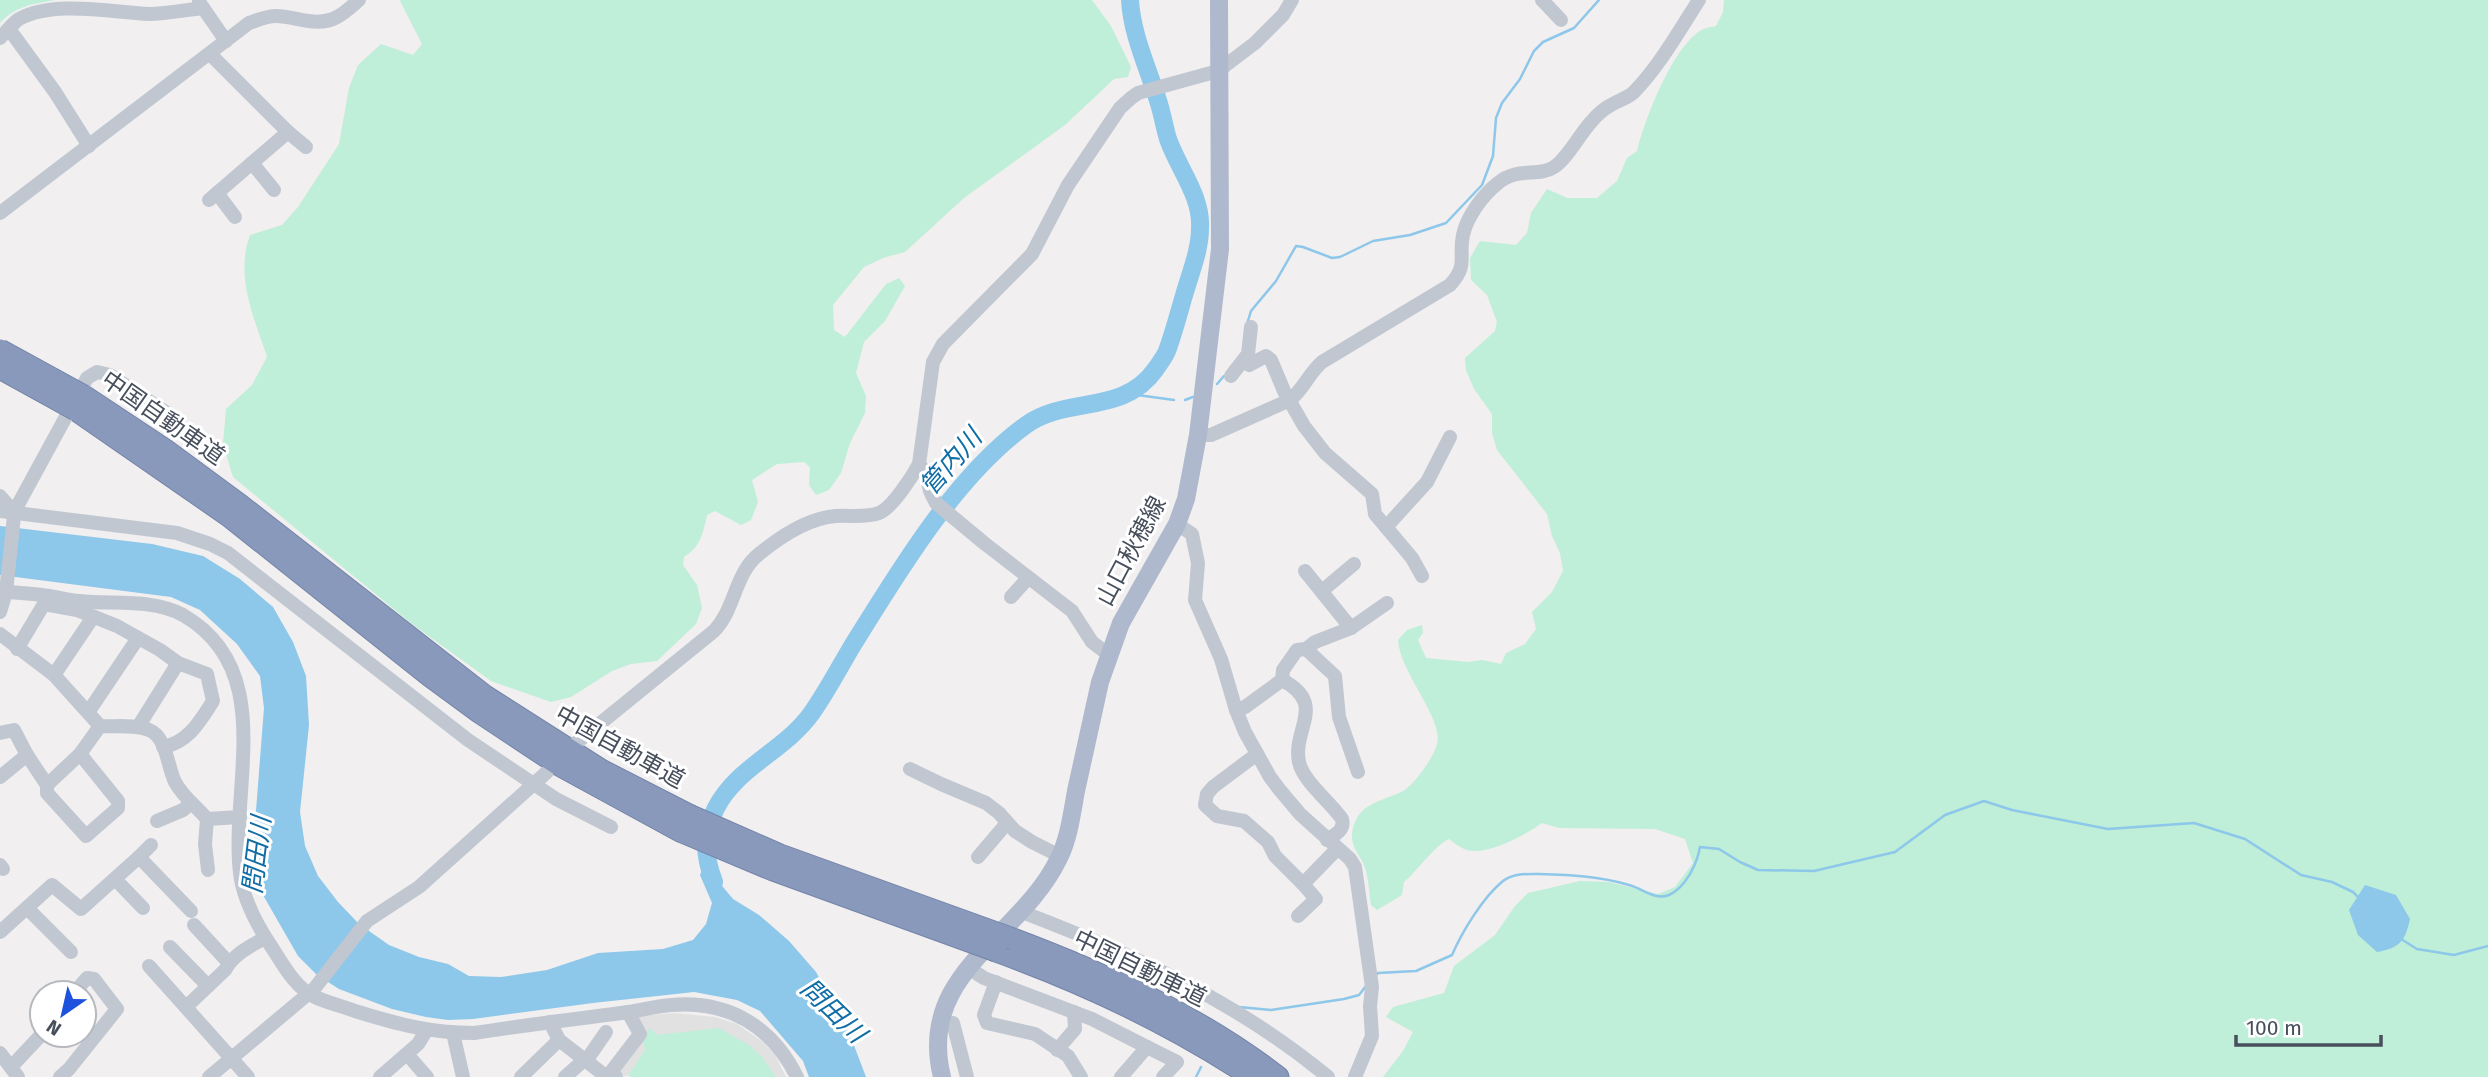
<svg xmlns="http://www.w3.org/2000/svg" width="2488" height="1077" font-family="'Fira Sans','Noto Sans JP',sans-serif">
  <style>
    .education { fill: #e2e1e1 }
    .green { fill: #bfeed9 }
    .water { fill: #8dc7e9 }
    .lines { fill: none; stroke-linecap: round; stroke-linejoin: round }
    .stream { stroke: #8dc7e9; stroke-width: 2.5 }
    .river { stroke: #8dc7e9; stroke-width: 18 }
    .highway-casing { stroke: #7384a8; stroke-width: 23 }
    .minor { stroke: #c0c7d1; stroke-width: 14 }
    .major { stroke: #afb9cd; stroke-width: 18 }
    .highway { stroke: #8899bc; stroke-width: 21 }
    .highway-bridge-casing { stroke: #7384a8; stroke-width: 23; stroke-linecap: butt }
    .highway-bridge { stroke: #8899bc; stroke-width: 21 }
    .labels { text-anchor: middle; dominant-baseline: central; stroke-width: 6; stroke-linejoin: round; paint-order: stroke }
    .street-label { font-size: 24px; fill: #484f5c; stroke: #fff }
    .water-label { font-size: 26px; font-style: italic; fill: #106da6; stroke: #fff }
  </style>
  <rect width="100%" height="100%" fill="#f1efef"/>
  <!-- education -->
  <polygon class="education" points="675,1013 715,1017 737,1024 763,1042 775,1055 786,1077 617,1076 644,1034 637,1016"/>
  <!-- green -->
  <g class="green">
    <path d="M0,0H55C33,4 15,6 0,23Z"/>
    <path d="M401,0H1092L1111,26L1131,67L1128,77L1114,79L1065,125L964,198L905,252L883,258L864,267L833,305L834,330L845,337L886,284L899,278L905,286L885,321L864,342L856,373L866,396L865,413L850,443L841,473L829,490L816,495L809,485L810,467L804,462L777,464L752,480L758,502L751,520L741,525L715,511L707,515C703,534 700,547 684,557L683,565L697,585L702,608L696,624L657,661L631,664L612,671L571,697L551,702L491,681L412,624L233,477L223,444L226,409L252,385L267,357C254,317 235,277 250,235L282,225L298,207L339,144L349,88L358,65L381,44L413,55L422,44L400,1Z"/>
    <path d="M1724,0H2488V1077H1383L1403,1051L1413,1032L1386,1017L1393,1007L1444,993L1454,966L1495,935L1515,906L1528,893L1580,881L1609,882L1658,894L1675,887L1693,863L1685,839L1655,829L1559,828L1542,823C1527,834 1493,852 1474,851C1464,851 1457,845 1449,839C1434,846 1419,869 1404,882L1402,895L1377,910L1371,905C1369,894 1369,879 1365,868C1361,855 1351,849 1352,834C1356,802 1382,802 1403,791C1414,785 1434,757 1437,744C1444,719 1400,673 1398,640L1407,630L1422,625L1423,633L1418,640L1426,658L1468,662L1482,660L1501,664L1506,653L1525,644L1536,629L1532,612L1552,592L1563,571L1560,553L1552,536L1547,514L1497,450L1492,433V414L1474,389L1466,370L1465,358L1495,331L1497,322L1487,295L1471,280L1470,258L1480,241L1516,245L1527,233L1531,213L1547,189L1567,198H1597L1617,181L1627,158L1637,151C1645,119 1672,49 1700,31C1704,28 1711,27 1716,26L1723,12Z"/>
    <polygon points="650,1028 657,1035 719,1028 749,1045 763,1058 776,1077 630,1077 630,1073 645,1050 643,1039"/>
  </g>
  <!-- water -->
  <g class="water">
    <polygon points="0,526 152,544 203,556 240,579 273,607 293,642 306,676 309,725 300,812 305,846 318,876 338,902 359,924 389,945 419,957 448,964 469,976 501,977 547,970 598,953 663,949 693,940 706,924 712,903 700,875 706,860 718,881 733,899 759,915 789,941 816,972 847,1027 866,1077 809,1077 803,1061 760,1011 737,1000 694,992 593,1003 473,1019 448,1020 426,1017 392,1009 339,989 317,975 298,956 259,888 252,862 264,708 260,676 237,644 200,610 171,597 0,575"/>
    <path d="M2365,885L2396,895L2410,919C2405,941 2400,948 2377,952L2358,935L2349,910Z"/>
  </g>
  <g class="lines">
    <!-- stream -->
    <g class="stream">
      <polyline points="1247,324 1251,311 1276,281 1296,246 1303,247 1332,258 1340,257 1373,241 1410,235 1446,223 1482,185 1493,156 1496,118 1502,103 1520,79 1534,51 1543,42 1574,28 1599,0"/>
      <polyline points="1217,384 1224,376"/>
      <polyline points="1130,394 1174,400"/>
      <polyline points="1185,400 1193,397"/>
      <polyline points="2401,939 2417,949 2454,955 2488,946"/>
      <path d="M1375,976L1378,973L1416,971L1452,955C1462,932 1483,897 1503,881C1513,873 1527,874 1539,874C1570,875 1599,876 1629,885C1642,888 1655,901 1669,895C1686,887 1697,864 1700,847L1719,849L1740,862L1758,870L1814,871L1895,852L1945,815L1984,801L2012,810L2108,829L2194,823L2245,839L2301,875L2332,882L2353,892L2359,898"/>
      <polyline points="1239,1007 1271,1010 1344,999 1359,995 1366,986"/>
      <polyline points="1196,1077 1201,1067"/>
    </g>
    <!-- river -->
    <path class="river" d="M714,882C704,855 702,835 716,808C737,767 784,751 811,714C826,693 838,670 851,648C897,574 955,476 1026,425C1066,396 1123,415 1155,370C1159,364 1164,358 1167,351C1174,332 1179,312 1185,292C1191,271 1200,250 1200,228C1202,196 1178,168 1168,139C1165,129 1163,118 1160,107C1150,72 1132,37 1130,0"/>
    <!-- highway casing -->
    <g class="highway-casing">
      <g id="highway">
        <polyline points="84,396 164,449 240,505 485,696 601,770 689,815"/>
        <polyline points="76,410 229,516 430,676 479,712 559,765 680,831"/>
        <path d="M1013,939C1106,974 1199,1016 1278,1077"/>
        <path d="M996,951C1088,984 1170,1023 1252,1077"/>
      </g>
    </g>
    <!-- minor -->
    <g class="minor">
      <polyline points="1542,0 1561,20"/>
      <polyline points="199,2 226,41"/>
      <polyline points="9,29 55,92 89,146"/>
      <path d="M0,38C6,32 12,24 19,19C53,0 111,12 149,14C167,14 185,10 203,8"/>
      <polyline points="288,132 306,147"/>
      <polyline points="252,163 274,190"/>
      <polyline points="217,193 235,217"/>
      <polyline points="209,200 288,132 211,55"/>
      <path d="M0,213L249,23C258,20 266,16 276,16C296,16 317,28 337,17C345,13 352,6 359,0"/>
      <polyline points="1245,360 1249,365 1266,356 1271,360 1284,391 1304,426 1325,453 1372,494 1375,514 1412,558 1422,576"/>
      <polyline points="1231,376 1248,354 1251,327"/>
      <path d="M1198,435H1211L1290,400C1303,390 1309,373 1322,362L1450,285C1469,264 1458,258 1463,235C1467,216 1483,195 1498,183C1518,166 1538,178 1554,167C1566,160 1580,134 1591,122C1597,115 1603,109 1611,105C1619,100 1628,98 1634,92C1660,65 1679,31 1699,0"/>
      <polyline points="919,464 926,473 930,491 936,503 984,543 1072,611 1092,642 1109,655"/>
      <polyline points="0,496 14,512 14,516 6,592 0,612"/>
      <polyline points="0,511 177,533 210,544 228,553 468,740 556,799 611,827"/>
      <polyline points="14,512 87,378 97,372 110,375 179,421"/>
      <polyline points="1177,524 1192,534 1198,563 1195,600 1221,659 1236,710 1245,732 1270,777 1279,789 1300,814 1350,859 1355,867 1372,987 1370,1006 1372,1036 1355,1077"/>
      <polyline points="1386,527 1427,482 1450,437"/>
      <polyline points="1305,571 1351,628"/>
      <polyline points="1323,590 1354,564"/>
      <path d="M0,591C14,593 28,593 42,595C54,596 66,600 79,601C112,605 152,598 183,615C278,670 230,785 240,873C243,898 257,925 271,946C282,963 295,988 315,997C328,1003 342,1006 355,1011C397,1024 430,1033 474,1033C525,1025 577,1019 629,1012C643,1010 657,1006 671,1005C728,1000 772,1026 797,1077"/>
      <polyline points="1011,597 1028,578"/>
      <path d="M0,634L54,675L100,726C115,727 135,724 149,730C167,737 167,766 175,782C183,797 196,806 207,819L205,844L208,870"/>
      <path d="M17,649L44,604L77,610L117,626L160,650L178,663L207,674L213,701C200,721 189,742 163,747"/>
      <polyline points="1306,649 1335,676 1339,717 1358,772"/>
      <polyline points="54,675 93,617"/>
      <path d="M1282,680C1328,704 1292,729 1299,762C1303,781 1330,802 1342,819C1345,830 1336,834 1327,840"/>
      <polyline points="1236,710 1245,707 1282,680 1283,670 1297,650 1306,649 1315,642 1351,628 1387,603"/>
      <polyline points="89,711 138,638"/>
      <polyline points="138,727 178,663"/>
      <polyline points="0,733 14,730 27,755 47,785 80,754 100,726"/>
      <path d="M576,743L714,631C736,608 734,574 759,554C781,536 808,518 836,516C848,515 867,518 879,513C892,508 912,477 919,464L933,362L943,344L1032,254L1068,185L1120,108L1131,98L1138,93L1218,71L1255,43L1283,15L1292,0"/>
      <polyline points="1257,754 1213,787 1207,794 1205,805 1217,816 1244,821 1268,842 1275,856 1303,884 1337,849"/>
      <polyline points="910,769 941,784 986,803 999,813 1015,831 1032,842 1060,856"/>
      <polyline points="0,777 27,755"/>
      <polyline points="47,785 47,793 86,836 118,808 118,801 80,754"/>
      <polyline points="207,819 240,817"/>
      <polyline points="157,821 183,810 191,803"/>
      <polyline points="139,857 151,845"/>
      <polyline points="978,857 1007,823"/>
      <polyline points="0,865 3,869"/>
      <polyline points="115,879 143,908"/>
      <polyline points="27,908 71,952"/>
      <path d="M1022,912C1134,955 1235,1000 1328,1077"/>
      <polyline points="1298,916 1316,899 1303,884"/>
      <polyline points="194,925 229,963"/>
      <polyline points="0,932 52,885 81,909 139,857 191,911"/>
      <polyline points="170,947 208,986"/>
      <polyline points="149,966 248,1077"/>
      <polyline points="967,967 984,978 1092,1019 1147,1047 1121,1077"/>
      <polyline points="996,982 984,1015 987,1023 1035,1034 1068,1056 1081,1077"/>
      <path d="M186,1007L225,970C234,954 250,946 265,938"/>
      <polyline points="550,1022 559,1040 607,1077"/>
      <polyline points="953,1023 967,1077"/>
      <polyline points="453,1033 463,1077"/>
      <polyline points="1147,1047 1177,1062 1163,1077"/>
      <polyline points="1057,1050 1075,1029 1074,1012"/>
      <polyline points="0,1053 18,1077"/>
      <polyline points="407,1054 427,1077"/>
      <polyline points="586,1061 606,1032"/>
      <polyline points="11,1067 42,1034"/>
      <polyline points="60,1077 69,1069 117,1009 94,979 87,978 74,993"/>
      <polyline points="209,1077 314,989 367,921 419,887 547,772"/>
      <polyline points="380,1077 418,1044 426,1031"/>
      <polyline points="521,1077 559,1040"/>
      <polyline points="565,1077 584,1060"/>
      <polyline points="616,1077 611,1072 640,1034 628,1012"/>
    </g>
    <!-- major -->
    <path class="major" d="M942,1077C916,972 1021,938 1059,858C1069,838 1072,813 1076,791C1084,755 1092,718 1100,682L1121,623L1177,524L1186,499L1198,435L1220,249L1219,0"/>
    <!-- highway -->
    <use href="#highway" class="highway"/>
    <!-- highway-bridge casing -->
    <g class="highway-bridge-casing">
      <g id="highway-bridge">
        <polyline points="0,350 84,396"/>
        <polyline points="0,368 76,410"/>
        <polyline points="689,815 780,855 1013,939"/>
        <polyline points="680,831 773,870 996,951"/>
      </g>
    </g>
    <!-- highway-bridge -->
    <use href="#highway-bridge" class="highway-bridge"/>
  </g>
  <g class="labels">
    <!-- street labels -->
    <g class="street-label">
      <text transform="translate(163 418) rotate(35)">中国自動車道</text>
      <text transform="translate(1131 551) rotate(-62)">山口秋穂線</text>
      <text transform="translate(620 747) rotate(29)">中国自動車道</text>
      <text transform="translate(1140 968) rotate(26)">中国自動車道</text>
    </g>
    <!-- water labels -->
    <g class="water-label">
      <text transform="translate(951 462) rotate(-49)">管内川</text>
      <text transform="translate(257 855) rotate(-83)">問田川</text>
      <text transform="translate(833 1011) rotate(44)">問田川</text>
    </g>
  </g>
  <!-- north arrow -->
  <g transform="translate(63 1014) rotate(214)"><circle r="33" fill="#ffffff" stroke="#b6b9be" stroke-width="2"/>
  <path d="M0-5L12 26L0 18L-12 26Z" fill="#1e51dc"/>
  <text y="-10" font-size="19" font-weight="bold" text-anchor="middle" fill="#484f5c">N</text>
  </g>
  <!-- scale -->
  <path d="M2236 1035v10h145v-10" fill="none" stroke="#484f5c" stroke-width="3.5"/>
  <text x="2246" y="1035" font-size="21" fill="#484f5c" stroke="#ffffff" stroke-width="5" paint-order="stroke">100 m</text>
</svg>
